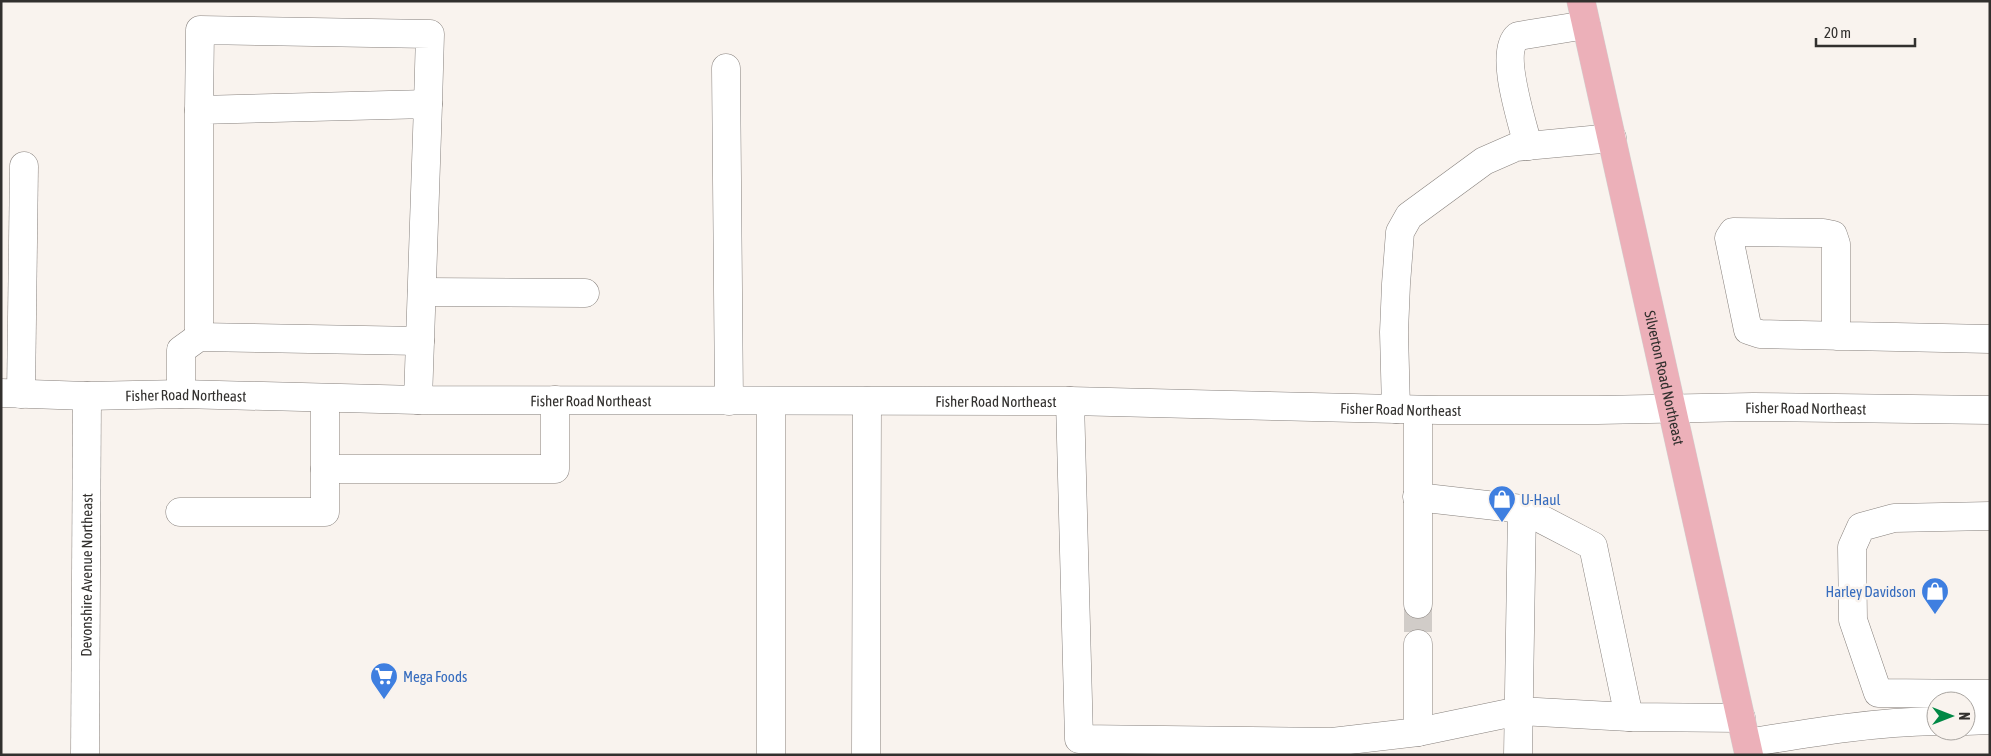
<svg xmlns="http://www.w3.org/2000/svg" width="1991" height="756" font-family="'Asap Condensed',sans-serif">
  <style>
    .lines { fill: none; stroke-linecap: round; stroke-linejoin: round }
    .minor-tunnel { stroke: #d1ccc8; stroke-width: 28; stroke-dasharray: 28 14; stroke-linecap: butt }
    .minor-casing { stroke: #87817d; stroke-width: 29 }
    .major-casing { stroke: #d2d1d1; stroke-width: 29 }
    .minor { stroke: #fff; stroke-width: 28 }
    .major { stroke: #ecb0b9; stroke-width: 28 }
    .labels { text-anchor: middle; dominant-baseline: central; stroke-width: 5; stroke-linejoin: round; paint-order: stroke }
    .street-label { font-size: 15px; fill: #32302e; stroke: #f9f3ee }
    .shop-label { font-size: 15px; fill: #366cbe; stroke: #f9f3ee; text-anchor: start }
  </style>
  <rect width="100%" height="100%" fill="#f9f3ee"/>
  <g class="lines">
    <!-- minor-tunnel -->
    <polyline class="minor-tunnel" points="1418,604 1418,644"/>
    <!-- minor casing -->
    <g class="minor-casing">
      <g id="minor">
        <polyline points="726,68 729,401"/>
        <polyline points="199,110 200,30 430,34 428,104"/>
        <path d="M1528,146C1523,124 1498,52 1518,36L1586,25"/>
        <polyline points="422,292 585,293"/>
        <polyline points="1836,336 1836,244 1833,235 1823,233 1733,232 1729,238 1748,330 1760,334 1990,339"/>
        <polyline points="199,337 199,110 428,104 418,400"/>
        <path id="s1" d="M1,393L87,396L181,394L418,400L1070,401L1438,410H1598L1753,407L1990,410"/>
        <polyline points="21,394 24,166"/>
        <polyline points="181,394 181,350 199,337 420,341"/>
        <polyline points="325,399 325,469 555,469 555,400"/>
        <polyline points="771,401 771,755"/>
        <polyline points="1070,401 1079,739 1332,742 1418,732 1519,711 1629,717 1741,718"/>
        <polyline points="1396,409 1394,332 1396,284 1400,232 1409,216 1484,161 1516,147 1612,138"/>
        <polyline points="1417,497 1522,509 1593,546 1629,717"/>
        <polyline points="180,512 325,512 325,469"/>
        <polyline points="1990,516 1894,518 1861,527 1852,547 1853,620 1878,693 1990,694"/>
        <polyline points="1418,604 1418,410"/>
        <polyline points="1418,644 1418,732"/>
        <polyline points="1966,721 1990,720"/>
        <path d="M1747,743C1809,733 1873,722 1936,721"/>
        <path id="s2" d="M85,755L87,396"/>
        <polyline points="866,755 867,401"/>
        <polyline points="1518,755 1522,509"/>
      </g>
    </g>
    <!-- major casing -->
    <g class="major-casing">
      <g id="major">
        <path id="s3" d="M1581,1L1749,755"/>
      </g>
    </g>
    <!-- minor -->
    <use href="#minor" class="minor"/>
    <!-- major -->
    <use href="#major" class="major"/>
  </g>
  <!-- icons -->
  <defs>
    <g id="shop-pin" transform="scale(1.4375)"><path d="M0 17L-7.5 6A9.5 9.5 0 1 1 7.5 6Z" fill="#3f7fe0" stroke="#f9f3ee"/><path d="M-5-2.5h2.3a2.7 3.5 0 0 1 5.4 0H5L5.5 6h-11ZM-1.5-2.5h3a1.5 2.3 0 0 0-3 0Z" fill="#fff"/></g>
    <g id="supermarket-pin" transform="scale(1.4375)"><path d="M0 17L-7.5 6A9.5 9.5 0 1 1 7.5 6Z" fill="#3f7fe0" stroke="#f9f3ee"/><path d="M-6-5.5h2.5l.6 2H6L4.5 2H-2.5L-4.4-4H-6ZM-1.5 3.2a1.3 1.3 0 1 0 .1 0ZM3 3.2a1.3 1.3 0 1 0 .1 0Z" fill="#fff"/></g>
  </defs>
  <g fill-rule="evenodd">
    <use href="#shop-pin" x="1502" y="499"/>
    <use href="#shop-pin" x="1935" y="591"/>
    <use href="#supermarket-pin" x="384" y="676"/>
  </g>
  <g class="labels">
    <!-- street labels -->
    <g class="street-label">
      <text stroke="none"><textPath href="#s3" startOffset="386">Silverton Road Northeast</textPath></text>
      <text stroke="none"><textPath href="#s1" startOffset="185">Fisher Road Northeast</textPath></text>
      <text stroke="none"><textPath href="#s1" startOffset="590">Fisher Road Northeast</textPath></text>
      <text stroke="none"><textPath href="#s1" startOffset="995">Fisher Road Northeast</textPath></text>
      <text stroke="none"><textPath href="#s1" startOffset="1805">Fisher Road Northeast</textPath></text>
      <text stroke="none"><textPath href="#s1" startOffset="1400">Fisher Road Northeast</textPath></text>
      <text stroke="none"><textPath href="#s2" startOffset="180">Devonshire Avenue Northeast</textPath></text>
    </g>
    <!-- shop labels -->
    <g class="shop-label">
      <text x="1521" y="499">U-Haul</text>
      <text x="1916" y="591" text-anchor="end">Harley Davidson</text>
      <text x="403" y="676">Mega Foods</text>
    </g>
  </g>
  <!-- border -->
  <rect width="1991" height="756" fill="none" stroke="#32302e" stroke-width="5"/>
  <!-- north arrow -->
  <g transform="translate(1951 716) rotate(90)"><circle r="24" fill="#f9f3ee" stroke="#a9a5a1"/>
  <path d="M0-4L9 19L0 12L-9 19Z" fill="#008845"/>
  <text y="-8" font-size="14" font-weight="bold" text-anchor="middle" fill="#32302e">N</text>
  </g>
  <!-- scale -->
  <path d="M1816 38v8h99v-8" fill="none" stroke="#32302e" stroke-width="2.5"/>
  <text x="1824" y="38" font-size="15" fill="#32302e" stroke="#f9f3ee" stroke-width="4" paint-order="stroke">20 m</text>
</svg>
